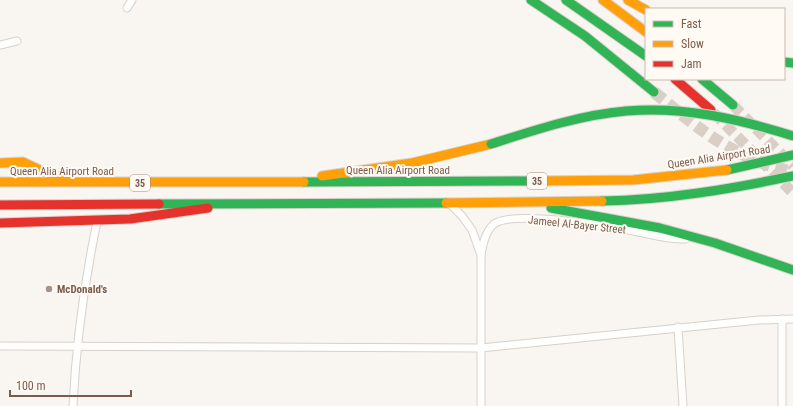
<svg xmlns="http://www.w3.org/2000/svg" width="793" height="406" font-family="'Roboto Condensed',sans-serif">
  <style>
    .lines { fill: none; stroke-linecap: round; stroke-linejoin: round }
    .primary-tunnel { stroke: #d9cfc7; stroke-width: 11; stroke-dasharray: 11 5.5; stroke-linecap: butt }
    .highway-tunnel { stroke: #d9cfc7; stroke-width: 12; stroke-dasharray: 12 6; stroke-linecap: butt }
    .street-casing { stroke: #d7d1cb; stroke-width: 9 }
    .fast-casing { stroke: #d9d2cb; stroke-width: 11 }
    .slow-casing { stroke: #d9d2cb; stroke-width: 11 }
    .jam-casing { stroke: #d9d2cb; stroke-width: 11 }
    .street { stroke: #fefefd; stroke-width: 7 }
    .fast { stroke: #30b455; stroke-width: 9 }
    .slow { stroke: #ff9f0a; stroke-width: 9 }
    .jam { stroke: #e5322d; stroke-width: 9 }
    .fast-bridge-casing { stroke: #dad1cc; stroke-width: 11; stroke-linecap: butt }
    .fast-bridge { stroke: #30b455; stroke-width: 9 }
    .poi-dot { fill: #a69286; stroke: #fffaf3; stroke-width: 1.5 }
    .labels { text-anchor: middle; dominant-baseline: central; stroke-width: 4; stroke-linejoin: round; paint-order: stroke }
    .shield { fill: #fffaf3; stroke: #a28b7f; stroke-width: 1 }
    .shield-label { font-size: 10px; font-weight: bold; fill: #7a5c4d }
    .street-label { font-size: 11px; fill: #7a5c4d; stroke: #fffaf3 }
    .poi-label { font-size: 11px; font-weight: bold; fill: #7a5c4d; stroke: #fffaf3; text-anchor: start }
  </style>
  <rect width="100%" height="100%" fill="#f9f5f0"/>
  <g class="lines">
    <!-- primary-tunnel -->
    <g class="primary-tunnel">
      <polyline points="733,105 793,166"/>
      <polyline points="714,113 793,193"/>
    </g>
    <!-- highway-tunnel -->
    <path class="highway-tunnel" d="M654,92C700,130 733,158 793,172"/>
    <!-- street casing -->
    <g class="street-casing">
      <g id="street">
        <polyline points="127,8 132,0"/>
        <polyline points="0,45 17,41"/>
        <polyline points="450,204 462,216 472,230 481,255 481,406"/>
        <path d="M481,255C483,244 485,232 494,224C512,210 608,226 633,231C650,234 668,240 685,239"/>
        <polyline points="782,319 782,406"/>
        <polyline points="678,327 683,406"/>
        <polyline points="0,346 481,348 759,320 793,319"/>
        <path d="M73,406C76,343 84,284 97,222"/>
      </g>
    </g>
    <!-- fast casing -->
    <g class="fast-casing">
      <g id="fast">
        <polyline points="531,0 585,36 654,92"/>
        <polyline points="566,0 646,56"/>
        <polyline points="784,62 793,63"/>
        <polyline points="702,79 733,105"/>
        <polyline points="727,170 793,155"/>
        <polyline points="304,182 532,181"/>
        <path d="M602,201C667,200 730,189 793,176"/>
        <polyline points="159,204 446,203"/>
        <polyline points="551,208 660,228 715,243 793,270"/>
      </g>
    </g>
    <!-- slow casing -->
    <g class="slow-casing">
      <g id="slow">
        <polyline points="603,0 646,32"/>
        <polyline points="628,0 646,10"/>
        <polyline points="0,163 23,162 42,171 69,180"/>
        <polyline points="322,176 412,163 491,144"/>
        <polyline points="532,181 633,180 727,170"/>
        <polyline points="0,182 304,182"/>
        <polyline points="446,203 602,201"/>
      </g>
    </g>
    <!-- jam casing -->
    <g class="jam-casing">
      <g id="jam">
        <polyline points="675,79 711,110"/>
        <polyline points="0,205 159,204"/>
        <polyline points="0,223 130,219 208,208"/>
      </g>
    </g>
    <!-- street -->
    <use href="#street" class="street"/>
    <!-- fast -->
    <use href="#fast" class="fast"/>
    <!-- slow -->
    <use href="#slow" class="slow"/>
    <!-- jam -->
    <use href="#jam" class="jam"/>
    <!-- fast-bridge casing -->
    <g class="fast-bridge-casing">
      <path id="fast-bridge" d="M491,144C535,130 580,115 626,111C683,106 739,119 793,136"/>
    </g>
    <!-- fast-bridge -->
    <use href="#fast-bridge" class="fast-bridge"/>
  </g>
  <!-- markers -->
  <circle class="poi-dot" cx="49" cy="289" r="4"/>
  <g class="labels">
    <!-- shield labels -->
    <g class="shield">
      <rect x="527" y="173" width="20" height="16" rx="3"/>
      <rect x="130" y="175" width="20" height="16" rx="3"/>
    </g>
    <g class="shield-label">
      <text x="537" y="181">35</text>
      <text x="140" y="183">35</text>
    </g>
    <!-- street labels -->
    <g class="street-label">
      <text transform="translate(719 157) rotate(-9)">Queen Alia Airport Road</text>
      <text x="398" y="170">Queen Alia Airport Road</text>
      <text x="62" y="171">Queen Alia Airport Road</text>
      <text transform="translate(577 225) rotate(6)">Jameel Al-Bayer Street</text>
    </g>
    <!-- poi labels -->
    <g class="poi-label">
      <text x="57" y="289">McDonald's</text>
    </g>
  </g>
  <!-- legend -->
  <rect x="645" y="8" width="140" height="72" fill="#fffaf3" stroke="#cabbb1"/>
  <rect x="653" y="21" width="20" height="6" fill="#30b455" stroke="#cabbb1"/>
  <text x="681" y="28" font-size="12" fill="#7a5c4d">Fast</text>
  <rect x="653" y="41" width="20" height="6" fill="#ff9f0a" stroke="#cabbb1"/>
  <text x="681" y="48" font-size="12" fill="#7a5c4d">Slow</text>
  <rect x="653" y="61" width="20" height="6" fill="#e5322d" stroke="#cabbb1"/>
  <text x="681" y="68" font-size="12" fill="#7a5c4d">Jam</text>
  <!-- scale -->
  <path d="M10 390v6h121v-6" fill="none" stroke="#7a5c4d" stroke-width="2"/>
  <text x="16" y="390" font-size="12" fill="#7a5c4d" stroke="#fffaf3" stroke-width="3" paint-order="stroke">100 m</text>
</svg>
